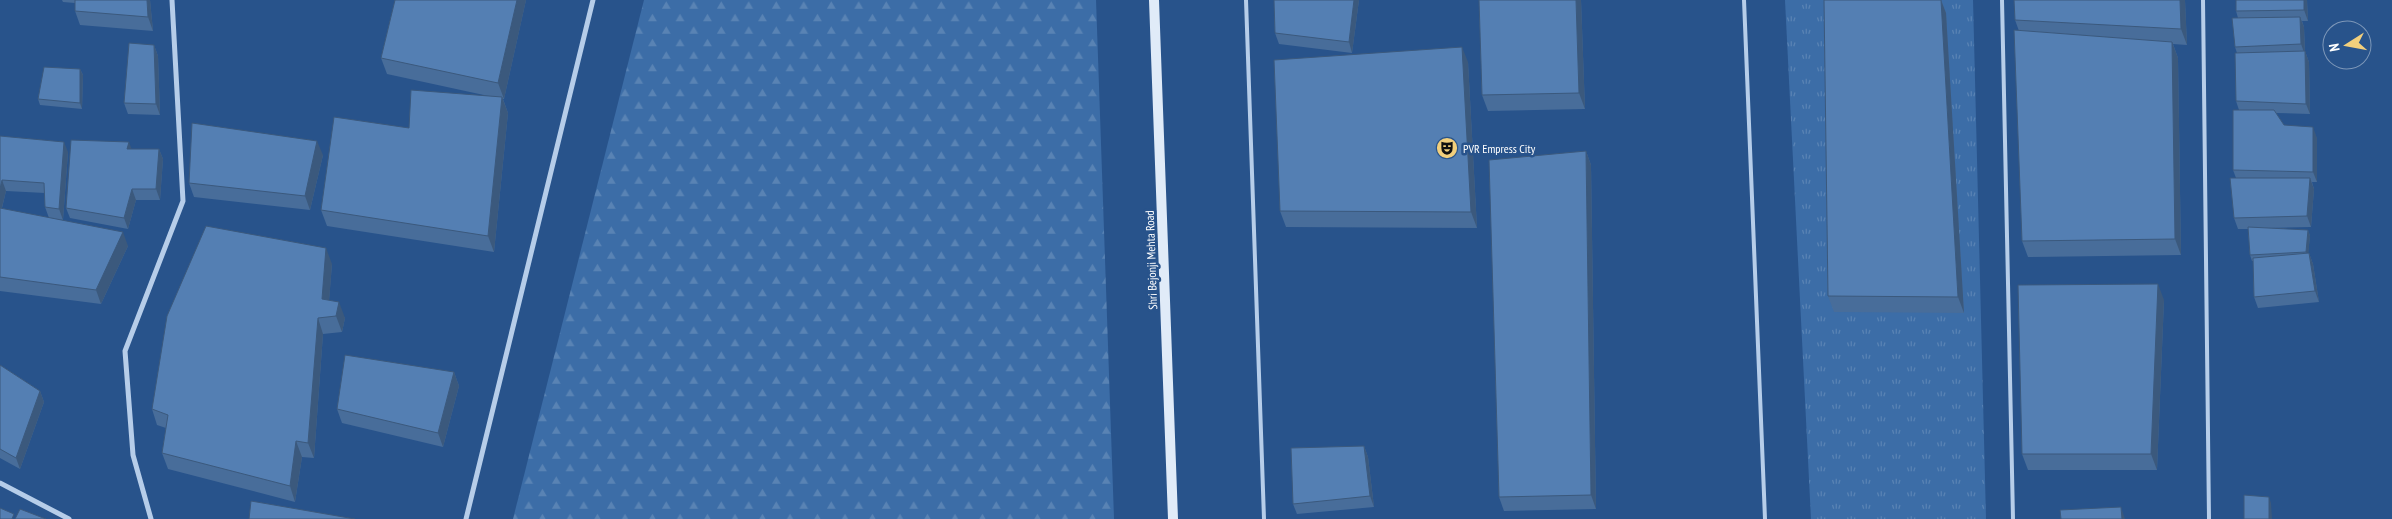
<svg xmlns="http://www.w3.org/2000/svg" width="2392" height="519" font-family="'PT Sans Narrow',sans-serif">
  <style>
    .forest { fill: url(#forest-firs) }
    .park { fill: url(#park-tufts) }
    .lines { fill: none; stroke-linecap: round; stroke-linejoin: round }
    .lane { stroke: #b6cde9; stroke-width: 4 }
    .street { stroke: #b6cde9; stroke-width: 5 }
    .secondary { stroke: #e0ebf8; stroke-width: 10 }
    .wall { fill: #486d9a }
    .shaded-wall { fill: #3b597d }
    .building { fill: #547fb3; stroke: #3b597d }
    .labels { text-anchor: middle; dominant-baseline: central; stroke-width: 5; stroke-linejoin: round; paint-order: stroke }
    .poi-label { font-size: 12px; fill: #fff; stroke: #28538b; text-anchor: start }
    .street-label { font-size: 12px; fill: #fff; stroke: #28538b }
  </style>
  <defs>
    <pattern id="forest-firs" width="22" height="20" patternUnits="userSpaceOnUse" patternTransform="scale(1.25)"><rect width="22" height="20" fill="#3c6da7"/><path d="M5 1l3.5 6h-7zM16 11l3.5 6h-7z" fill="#5983b4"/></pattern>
    <pattern id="park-tufts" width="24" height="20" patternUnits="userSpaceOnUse" patternTransform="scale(1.25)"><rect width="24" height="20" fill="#3c6da7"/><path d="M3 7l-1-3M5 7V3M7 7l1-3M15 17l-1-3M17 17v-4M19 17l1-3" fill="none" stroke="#5983b4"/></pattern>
  </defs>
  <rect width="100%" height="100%" fill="#28538b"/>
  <!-- forest -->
  <polygon class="forest" points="644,0 1096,0 1114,519 513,519"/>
  <!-- park -->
  <polygon class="park" points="1785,0 1973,0 1986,519 1811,519"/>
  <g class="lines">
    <!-- lane -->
    <g class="lane">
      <polyline points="1246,0 1264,519"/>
      <polyline points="1744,0 1765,519"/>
      <polyline points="2002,0 2013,519"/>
      <polyline points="2203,0 2209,519"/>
    </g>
    <!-- street -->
    <g class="street">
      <polyline points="0,483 69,519"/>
      <polyline points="151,519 133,455 125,351 183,201 172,0"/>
      <polyline points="466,519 593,0"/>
    </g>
    <!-- secondary -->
    <polyline class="secondary" points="1154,0 1173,519"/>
  </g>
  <!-- wall -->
  <g class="wall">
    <polygon points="62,0 150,0 153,31 80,25 75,11 75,3 63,2"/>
    <polygon points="395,0 526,0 504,99 503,99 508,113 494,252 327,226 321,210 409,128 493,97 387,74 381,58"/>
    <polygon points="1274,0 1359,0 1352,53 1279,44 1275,33"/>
    <polygon points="1479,0 1581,0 1585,109 1488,111 1482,95"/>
    <polygon points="1824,0 1941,0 1946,13 1964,313 1834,312 1828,296"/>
    <polygon points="2185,0 2187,45 2173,44 2178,58 2181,255 2028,257 2022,241 2019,31 2015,20"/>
    <polygon points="2307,0 2308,21 2302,21 2304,27 2305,51 2309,62 2310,114 2276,113 2284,125 2317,138 2317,182 2312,182 2314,189 2311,227 2268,228 2308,230 2310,236 2308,253 2309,253 2313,264 2319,302 2258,308 2254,297 2253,261 2252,261 2250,255 2248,229 2238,229 2234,218 2236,178 2233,170 2239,110 2236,101 2237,53 2235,47 2238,18 2236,11"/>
    <polygon points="154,45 158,56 160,115 128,114 124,103"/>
    <polygon points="1468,62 1477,228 1286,227 1280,211"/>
    <polygon points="80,69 83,75 82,109 40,105 38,99"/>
    <polygon points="0,136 68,152 63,220 49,218 45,207 45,193 6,191 2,208 128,246 101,304 0,291"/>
    <polygon points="132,149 159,149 163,159 160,200 136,200 128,229 70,218 66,208"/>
    <polygon points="1586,151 1591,165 1596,509 1504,511 1499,497"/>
    <polygon points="323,155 310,210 194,197 189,183"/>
    <polygon points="332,264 329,300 345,318 342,332 323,334 314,458 302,457 295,502 168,469 162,453 166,428 157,425 152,409"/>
    <polygon points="2164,300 2157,470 2028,470 2022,454"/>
    <polygon points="0,365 40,391 44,402 20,469 0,458"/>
    <polygon points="454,372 459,386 443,447 342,423 337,409"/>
    <polygon points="1364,446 1368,457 1374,507 1297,514 1293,504"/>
  </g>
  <!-- shaded-wall -->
  <g class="shaded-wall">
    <polygon points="147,0 150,0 153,31 148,17"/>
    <polygon points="517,0 526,0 504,99 498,83"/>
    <polygon points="1354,0 1359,0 1352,53 1349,42"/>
    <polygon points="1576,0 1581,0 1585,109 1579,93"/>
    <polygon points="1941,0 1946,13 1964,313 1958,297"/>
    <polygon points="2180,0 2185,0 2187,45 2181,29"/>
    <polygon points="2304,0 2307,0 2308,21 2304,10"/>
    <polygon points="2300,17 2304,27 2305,55 2301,44"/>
    <polygon points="2172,42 2178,58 2181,255 2175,239"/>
    <polygon points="154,45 158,56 160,115 156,104"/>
    <polygon points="1462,47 1468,62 1477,228 1471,212"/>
    <polygon points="2305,51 2309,62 2310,114 2306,104"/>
    <polygon points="80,69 83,75 82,109 80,103"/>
    <polygon points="502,97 508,113 494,252 488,236"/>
    <polygon points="2313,127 2317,138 2317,182 2313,172"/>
    <polygon points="317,141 323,155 310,210 305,196"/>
    <polygon points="64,142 68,152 63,220 59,209"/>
    <polygon points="129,142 133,153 127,149"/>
    <polygon points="159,149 163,159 160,200 156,189"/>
    <polygon points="1586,151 1591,165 1596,509 1591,495"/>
    <polygon points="2310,178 2314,189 2311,227 2307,216"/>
    <polygon points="2,180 6,191 0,215 0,189"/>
    <polygon points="132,189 136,200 128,229 124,218"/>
    <polygon points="2308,230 2310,236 2308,258 2306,252"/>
    <polygon points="123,232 128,246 101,304 96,290"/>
    <polygon points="326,248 332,264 328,315 322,299"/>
    <polygon points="2309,253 2313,264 2319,302 2315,291"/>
    <polygon points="2158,284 2164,300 2157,470 2151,454"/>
    <polygon points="339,302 345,318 342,332 336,316"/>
    <polygon points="318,318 323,334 314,458 308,443"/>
    <polygon points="454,372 459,386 443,447 438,433"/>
    <polygon points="40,391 44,402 20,469 16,458"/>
    <polygon points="296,441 302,457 295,502 290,486"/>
    <polygon points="1364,446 1368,457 1374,507 1370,496"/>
    <polygon points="2269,497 2271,503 2272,519 2269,519"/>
    <polygon points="2121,507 2125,519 2122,519"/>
  </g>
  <!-- building -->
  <g class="building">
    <polygon points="75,0 147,0 148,17 75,11"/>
    <polygon points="395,0 517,0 498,83 381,58"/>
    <polygon points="1274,0 1354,0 1349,42 1275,33"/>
    <polygon points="1479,0 1576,0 1579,93 1482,95"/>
    <polygon points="1824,0 1941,0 1958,297 1828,296"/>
    <polygon points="2014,0 2180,0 2181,29 2015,20"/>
    <polygon points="2236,0 2304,0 2304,10 2236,11"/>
    <polygon points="2300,17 2301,44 2235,47 2232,18"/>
    <polygon points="2014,30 2172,42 2175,239 2022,241"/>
    <polygon points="129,43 154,45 156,104 124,103"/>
    <polygon points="1462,47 1471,212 1280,211 1274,60"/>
    <polygon points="2305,51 2306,104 2236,101 2235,53"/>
    <polygon points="44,67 80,69 80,103 38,99"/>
    <polygon points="411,90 502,97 488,236 321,210 334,117 409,128"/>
    <polygon points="2233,110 2274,110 2284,125 2313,127 2313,172 2233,170"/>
    <polygon points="192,123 317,141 305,196 189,183"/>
    <polygon points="0,136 64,142 59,209 45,207 44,183 2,180 0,189"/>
    <polygon points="71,140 129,142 127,149 159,149 156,189 132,189 124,218 66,208"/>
    <polygon points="1586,151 1591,495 1499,497 1489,160"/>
    <polygon points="2230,178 2310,178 2307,216 2234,218"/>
    <polygon points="0,208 123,232 96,290 0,277"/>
    <polygon points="206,226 326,248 322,299 339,302 336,316 318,318 308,443 296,441 290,486 162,453 168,415 152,409 167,316"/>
    <polygon points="2248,227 2308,230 2306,252 2250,255"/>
    <polygon points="2309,253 2315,291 2254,297 2253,258"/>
    <polygon points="2158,284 2151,454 2022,454 2018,285"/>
    <polygon points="345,355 454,372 438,433 337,409"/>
    <polygon points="0,365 40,391 16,458 0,449"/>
    <polygon points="1364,446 1370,496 1293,504 1291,448"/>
    <polygon points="2244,495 2269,497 2269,519 2244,519"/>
    <polygon points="251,501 355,519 249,519"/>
    <polygon points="2121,507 2122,519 2061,519 2060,510"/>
    <polygon points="0,508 14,514 12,519 0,519"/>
    <polygon points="20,509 46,519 15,519"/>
  </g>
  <!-- icons -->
  <defs>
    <g id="theatre-disc" transform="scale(1.125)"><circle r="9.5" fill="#f2cf7c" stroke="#28538b"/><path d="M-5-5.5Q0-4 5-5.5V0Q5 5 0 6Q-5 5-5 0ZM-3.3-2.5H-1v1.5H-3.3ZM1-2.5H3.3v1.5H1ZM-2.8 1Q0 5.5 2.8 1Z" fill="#111"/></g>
  </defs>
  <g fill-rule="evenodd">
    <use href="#theatre-disc" x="1447" y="148"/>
  </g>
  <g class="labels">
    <!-- poi labels -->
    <g class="poi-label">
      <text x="1463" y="148">PVR Empress City</text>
    </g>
    <!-- street labels -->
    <g class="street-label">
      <text transform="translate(1151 260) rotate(-92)">Shri Bejonji Mehta Road</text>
    </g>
  </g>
  <!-- north arrow -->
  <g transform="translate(2347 45) rotate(259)"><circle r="24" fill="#28538b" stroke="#7e98b9"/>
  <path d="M0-4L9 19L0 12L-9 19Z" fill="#f2cf7c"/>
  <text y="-8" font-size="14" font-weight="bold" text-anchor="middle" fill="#ffffff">N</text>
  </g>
</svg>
